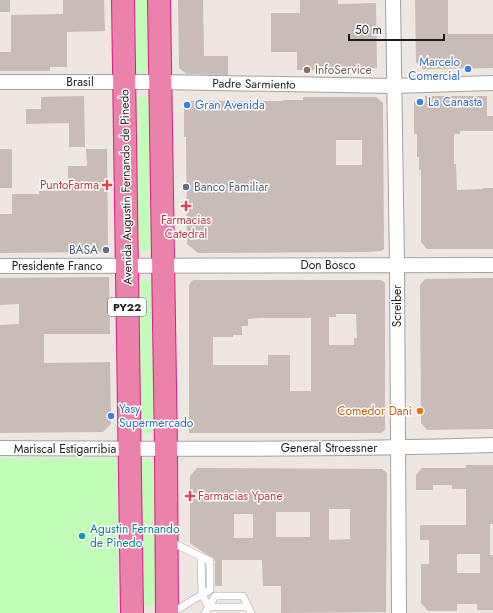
<svg xmlns="http://www.w3.org/2000/svg" width="493" height="613" font-family="Jost,sans-serif">
  <style>
    .park { fill: #c1fcb9 }
    .building { fill: #c9bbb6; fill-rule: evenodd }
    .lines { fill: none; stroke-linecap: round; stroke-linejoin: round }
    .lane-casing { stroke: #a2a2a2; stroke-width: 8 }
    .street-casing { stroke: #a2a2a2; stroke-width: 16 }
    .highway-casing { stroke: #de1b85; stroke-width: 24 }
    .lane { stroke: #fff; stroke-width: 7 }
    .street { stroke: #fff; stroke-width: 14 }
    .highway { stroke: #ea82ab; stroke-width: 22 }
    .shop-dot { fill: #3f7fe0; stroke: #fff; stroke-width: 1.5 }
    .education-dot { fill: #8d6e63; stroke: #fff; stroke-width: 1.5 }
    .health-dot { fill: #e0444e; stroke: #fff; stroke-width: 1.5 }
    .service-dot { fill: #5c6f8a; stroke: #fff; stroke-width: 1.5 }
    .food-dot { fill: #e8710a; stroke: #fff; stroke-width: 1.5 }
    .culture-dot { fill: #0f9aa8; stroke: #fff; stroke-width: 1.5 }
    .labels { text-anchor: middle; dominant-baseline: central; stroke-width: 3; stroke-linejoin: round; paint-order: stroke }
    .shield { fill: #fff; stroke: #5f5f5f; stroke-width: 1 }
    .shield-label { font-size: 11px; font-weight: bold; fill: #1b1b1b }
    .shop-label { font-size: 12px; fill: #366cbe; stroke: #fff; text-anchor: start }
    .education-label { font-size: 12px; fill: #785e54; stroke: #fff; text-anchor: start }
    .street-label { font-size: 12px; fill: #1b1b1b; stroke: #fff }
    .health-label { font-size: 12px; fill: #be3a42; stroke: #fff; text-anchor: end }
    .service-label { font-size: 12px; fill: #4e5e75; stroke: #fff; text-anchor: start }
    .food-label { font-size: 12px; fill: #c56008; stroke: #fff; text-anchor: end }
    .culture-label { font-size: 12px; fill: #0d838f; stroke: #fff; text-anchor: start }
  </style>
  <rect width="100%" height="100%" fill="#eee6e0"/>
  <!-- park -->
  <g class="park">
    <polygon points="131,0 151,0 151,68 144,74 135,72 131,68"/>
    <path d="M140,96H144L152,102L154,245C149,251 145,253 138,250L135,98Z"/>
    <path d="M143,279L151,281L155,285L156,428C152,434 147,436 140,432L135,285Z"/>
    <polygon points="110,457 116,459 118,465 118,613 0,613 0,458"/>
    <path d="M145,459H149L157,464L159,600C154,606 149,608 142,604L140,461Z"/>
  </g>
  <!-- building -->
  <g class="building">
    <rect x="0" y="0" width="10" height="12"/>
    <polygon points="63,0 104,0 105,31 67,32 67,67 50,67 50,71 0,71 0,52 11,52 11,15 63,14"/>
    <polygon points="178,0 203,0 204,56 228,56 228,75 187,74 179,68"/>
    <polygon points="300,0 338,0 338,4 376,3 377,68 318,69 318,70 297,70 297,52 271,52 271,13 300,13"/>
    <polygon points="415,0 448,0 448,34 493,34 493,68 423,69 416,62"/>
    <polygon points="84,96 85,147 69,147 69,123 26,124 26,109 41,109 41,97"/>
    <polygon points="425,96 487,96 487,116 493,116 493,131 460,131 460,134 454,134 454,164 456,164 457,190 483,189 483,188 493,188 493,249 427,249 421,242 421,170 419,170 419,157 417,157 417,134 414,134 414,102 425,102"/>
    <path d="M303,97H376L383,103L384,249L381,251L365,252L198,253L187,244L186,137H184V108L191,101H283V100H303ZM336,140H362V165H336Z"/>
    <rect x="0" y="149" width="12" height="39"/>
    <polygon points="86,149 107,149 108,249 105,252 0,253 0,214 12,214 12,194 39,194 39,191 68,190 68,166 87,166"/>
    <polygon points="109,277 110,334 44,334 44,363 110,362 111,424 103,432 0,433 0,325 19,324 19,304 0,305 0,278"/>
    <polygon points="493,278 493,429 427,430 421,423 420,285 425,279"/>
    <path d="M193,280H381L385,283V430L381,433H189V285ZM336,314H356L357,338H354V345H329V317H336ZM259,318H311V391H290V355H268V365H213V337H233V335H242V326H248V319Z"/>
    <path d="M466,465H493V524H490V555H493V610H477V604H457V611H428L421,603V564H429V540H420V525H466V489H452V485H433V490H416V475L422,468H466ZM457,554H480V573H457Z"/>
    <path d="M197,468L382,469L387,473L386,612L281,613V586H263L262,560H222V586H215V563H216L214,559L200,550L190,543V476ZM329,509H350V539L329,540ZM276,512H310V537H276ZM234,514H253V538H234Z"/>
  </g>
  <g class="lines">
    <!-- lane casing -->
    <g class="lane-casing">
      <g id="lane">
        <polyline points="169,541 210,561 210,590 171,613"/>
        <polyline points="201,557 202,595 209,607 248,607"/>
        <polyline points="205,613 215,596 243,596 251,613"/>
      </g>
    </g>
    <!-- street casing -->
    <g class="street-casing">
      <g id="street">
        <polyline points="393,0 397,265 399,613"/>
        <polyline points="0,82 160,82 393,86 493,83"/>
        <polyline points="0,266 493,265"/>
        <path d="M0,448C164,449 329,450 493,445"/>
      </g>
    </g>
    <!-- highway casing -->
    <g class="highway-casing">
      <g id="highway">
        <polyline points="123,0 132,613"/>
        <polyline points="159,0 166,449 167,613"/>
      </g>
    </g>
    <!-- lane -->
    <use href="#lane" class="lane"/>
    <!-- street -->
    <use href="#street" class="street"/>
    <!-- highway -->
    <use href="#highway" class="highway"/>
  </g>
  <!-- markers -->
  <g class="shop-dot">
    <circle cx="468" cy="69" r="4"/>
    <circle cx="420" cy="102" r="4"/>
    <circle cx="187" cy="105" r="4"/>
    <circle cx="111" cy="416" r="4"/>
  </g>
  <circle class="education-dot" cx="307" cy="70" r="4"/>
  <g class="health-dot">
    <path d="M105 179h4v4h4v4h-4v4h-4v-4h-4v-4h4z"/>
    <path d="M184 200h4v4h4v4h-4v4h-4v-4h-4v-4h4z"/>
    <path d="M188 490h4v4h4v4h-4v4h-4v-4h-4v-4h4z"/>
  </g>
  <g class="service-dot">
    <circle cx="186" cy="187" r="4"/>
    <circle cx="106" cy="250" r="4"/>
  </g>
  <circle class="food-dot" cx="420" cy="411" r="4"/>
  <circle class="culture-dot" cx="82" cy="536" r="4"/>
  <g class="labels">
    <!-- shield labels -->
    <rect class="shield" x="108" y="298" width="38" height="18" rx="3"/>
    <g class="shield-label">
      <text x="127" y="307">PY22</text>
    </g>
    <!-- shop labels -->
    <g class="shop-label">
      <text x="460" y="62" text-anchor="end">Marcelo<tspan x="460" dy="14">Comercial</tspan></text>
      <text x="428" y="102">La Canasta</text>
      <text x="195" y="105">Gran Avenida</text>
      <text x="119" y="409">Yasy<tspan x="119" dy="14">Supermercado</tspan></text>
    </g>
    <!-- education labels -->
    <g class="education-label">
      <text x="315" y="70">InfoService</text>
    </g>
    <!-- street labels -->
    <g class="street-label">
      <text x="80" y="82">Brasil</text>
      <text transform="translate(254 84) rotate(1)">Padre Sarmiento</text>
      <text transform="translate(126 187) rotate(-91)">Avenida Augustín Fernando de Pinedo</text>
      <text x="328" y="265">Don Bosco</text>
      <text x="57" y="266">Presidente Franco</text>
      <text transform="translate(397 306) rotate(-90)">Screiber</text>
      <text x="329" y="448">General Stroessner</text>
      <text x="65" y="449">Mariscal Estigarribia</text>
    </g>
    <!-- health labels -->
    <g class="health-label">
      <text x="99" y="185">PuntoFarma</text>
      <text x="186" y="220" text-anchor="middle">Farmacias<tspan x="186" dy="14">Catedral</tspan></text>
      <text x="198" y="496" text-anchor="start">Farmacias Ypane</text>
    </g>
    <!-- service labels -->
    <g class="service-label">
      <text x="194" y="187">Banco Familiar</text>
      <text x="98" y="250" text-anchor="end">BASA</text>
    </g>
    <!-- food labels -->
    <g class="food-label">
      <text x="412" y="411">Comedor Dani</text>
    </g>
    <!-- culture labels -->
    <g class="culture-label">
      <text x="90" y="529">Agustin Fernando<tspan x="90" dy="14">de Pinedo</tspan></text>
    </g>
  </g>
  <!-- scale -->
  <path d="M349 34v6h95v-6" fill="none" stroke="#1b1b1b" stroke-width="2"/>
  <text x="355" y="34" font-size="12" fill="#1b1b1b" stroke="#ffffff" stroke-width="3" paint-order="stroke">50 m</text>
</svg>
